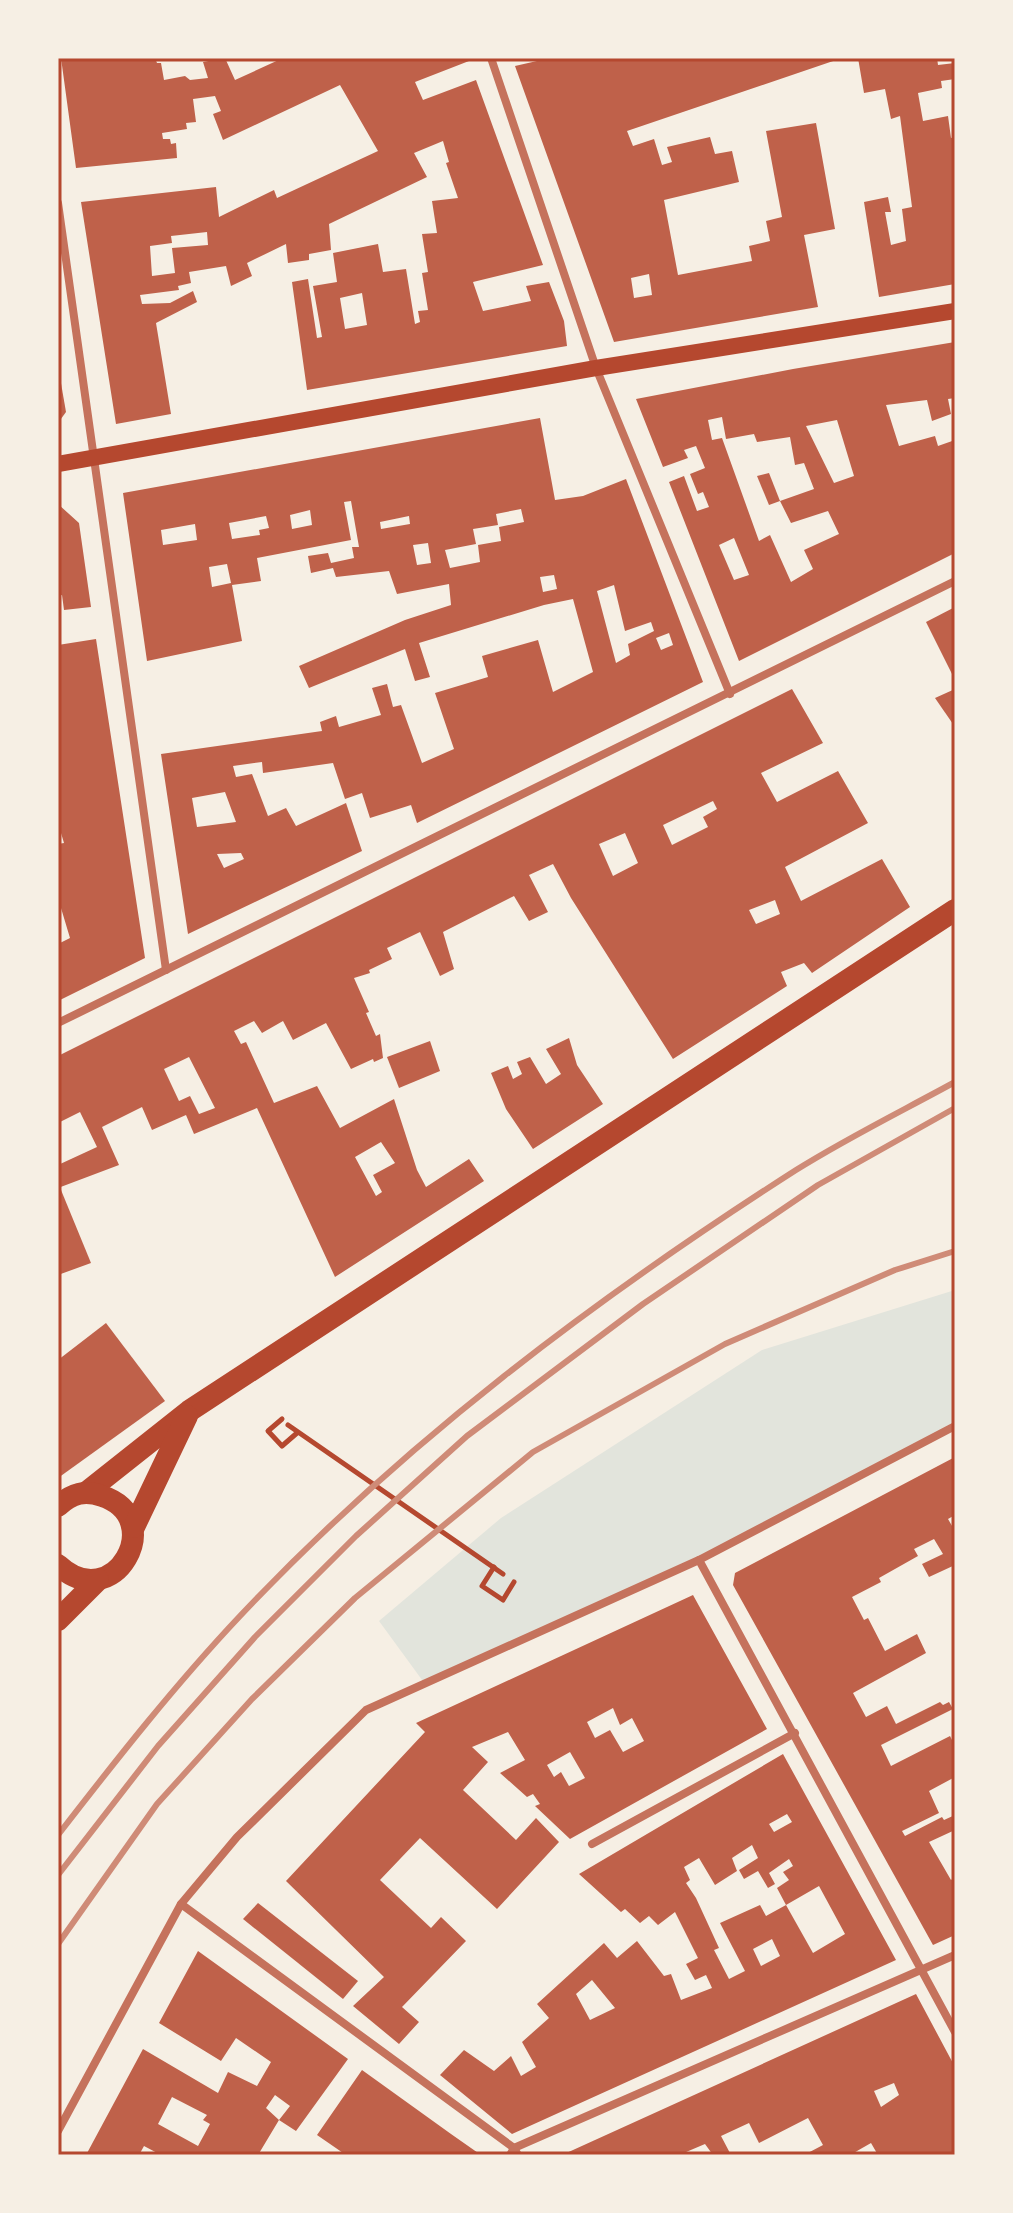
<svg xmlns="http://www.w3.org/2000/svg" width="1013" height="2213" font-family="'Work Sans',sans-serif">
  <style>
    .green { fill: #e2e4dc }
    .building { fill: #bf614a; fill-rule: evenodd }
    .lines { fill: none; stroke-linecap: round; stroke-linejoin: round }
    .path { stroke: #b5482f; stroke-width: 5 }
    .minor { stroke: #c5725c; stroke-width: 8 }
    .secondary { stroke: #b5482f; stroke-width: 16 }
    .trunk { stroke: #b5482f; stroke-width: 22 }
    .rail { stroke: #cf8b77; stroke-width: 6 }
    .neatline { fill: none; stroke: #b5482f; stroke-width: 3 }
  </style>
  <rect width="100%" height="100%" fill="#f6efe4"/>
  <!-- green -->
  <polygon class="green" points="955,1290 955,1426 699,1560 425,1684 379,1621 501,1518 762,1350"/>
  <!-- building -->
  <g class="building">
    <path d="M61,58H155L157,63H161L164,80L185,76L190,80L208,78L203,62L225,58L235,80L283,58H468L469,61L415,82L423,100L476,80L543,265L473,282L483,311L531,301L526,286L549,282L564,321L567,346L307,390L292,282L308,279L317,338L322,337L313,286L337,282L333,253L378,244L383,272L406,269L415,324L420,322L418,311L428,310L422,273L428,272L422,234L437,233L432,201L458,198L446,163L449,162L443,141L414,153L427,177L329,224L331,250L309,254V260L288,263L286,244L247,263L252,276L231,286L226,266L189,272L191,283L178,286L179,290L140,295L142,304L170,303L193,291L197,302L156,323L171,414L116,424L81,202L216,187L219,217L274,190L277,198L378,151L340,85L223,140L213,114L221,111L215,96L193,99L196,122L186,123L187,129L162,133L163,139H170L171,144L176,143L177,158L76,168ZM207,232L208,245L172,248L175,273L152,276L150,246L172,243L171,236ZM362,293L367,325L345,329L340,298Z"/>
    <path d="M550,58H842L627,131L633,146L654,139L662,165L672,162L667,147L710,137L715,154L732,151L739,182L664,200L678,275L752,261L749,246L770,241L766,221L782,217L766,131L816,123L835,229L804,235L818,307L614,342L515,66ZM649,274L652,295L634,298L631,278Z"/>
    <polygon points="858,58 937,58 938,65 955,63 955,79 941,81 942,88 918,93 923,121 948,116 951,138 955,137 955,284 879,297 864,202 888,197 891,212 885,212 891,245 906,241 902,209 912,207 900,116 891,119 885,89 864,93"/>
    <path d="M955,342V398L948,399L951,414L932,421L927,400L886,405L899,446L935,436L938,446L955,440V553L739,661L669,482L684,476L697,511L709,507L703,492L698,494L690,474L705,468L696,446L684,450L688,458L663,467L636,399L793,369ZM722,417L726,439L754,434L757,442L790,437L795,465L804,463L814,489L780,501L791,523L828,511L839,534L804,550L813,569L791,582L770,535L759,541L722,438L712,440L708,420ZM837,420L854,476L834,483L806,426ZM734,538L749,575L734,580L719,545Z"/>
    <polygon points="58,366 66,412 58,423"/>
    <path d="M540,418L555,500L583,496L626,479L703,682L417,823L411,805L370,818L362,793L345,799L333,763L263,773L262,762L233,766L236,777L252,774L268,816L286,808L296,826L346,803L362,851L188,934L161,754L322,731L320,722L336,716L339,727L381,715L372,688L387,684L393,707L401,705L422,763L454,749L435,693L488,677L482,656L538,640L553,692L593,672L573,599L544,605L419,643L430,677L415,681L405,649L309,688L299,666L405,620L451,605L449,584L397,594L389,571L336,577L333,568L311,573L308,556L328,553L331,563L354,558L352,547H359L351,501L344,502L351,540L257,558L261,581L232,585L242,641L147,661L123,493ZM521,509L524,522L499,527L501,541L478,545L480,562L450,568L445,550L476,544L473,529L498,525L496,514ZM310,510L312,525L292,529L290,515ZM266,516L269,528L259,530L260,535L232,539L229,523ZM409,516L410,524L381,529L380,522ZM195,524L197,540L163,545L161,530ZM428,543L431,563L417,565L413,545ZM227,564L231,583L212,587L209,567ZM554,575L557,589L543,592L540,577ZM614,585L625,631L651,622L654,631L628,644L630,655L616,663L597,591ZM669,633L673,645L661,650L656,638ZM225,792L236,822L197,827L192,798ZM241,853L244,859L224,868L217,854Z"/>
    <polygon points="769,473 780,501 769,505 757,476"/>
    <polygon points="58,504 79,523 91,607 64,610 62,595 58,596"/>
    <polygon points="955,607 955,680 926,622"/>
    <polygon points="96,639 145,958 58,1001 58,944 70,938 58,898 58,844 64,843 58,823 58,645"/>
    <path d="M792,689L823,743L761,773L777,802L838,771L868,823L785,867L801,901L882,859L910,907L812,973L804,963L781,972L787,986L673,1059L571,898L553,864L529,875L548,912L529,921L514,896L443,932L454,969L440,976L420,932L387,948L392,959L369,970L370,973L354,978L369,1012L366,1013L376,1036L380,1034L383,1058L374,1062L373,1059L351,1069L326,1023L293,1040L283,1021L262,1033L254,1021L234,1031L241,1044L246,1042L274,1103L317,1086L340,1128L394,1099L417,1170L426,1187L469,1159L484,1181L335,1277L257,1108L194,1134L186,1115L152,1130L142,1107L102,1127L119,1165L58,1188V1165L97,1147L80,1112L58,1123V1056ZM713,801L717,809L703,817L708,827L672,845L663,825ZM625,833L638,863L613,876L599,844ZM775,900L780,914L756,924L749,910ZM189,1057L215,1108L199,1114L190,1096L179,1101L164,1069ZM381,1142L395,1163L373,1175L382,1192L376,1196L355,1157Z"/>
    <polygon points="955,689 955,727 935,698"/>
    <polygon points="569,1038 577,1065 603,1104 533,1149 506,1109 491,1073 508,1066 513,1079 522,1074 517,1062 530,1057 546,1084 561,1074 546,1049"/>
    <polygon points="430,1041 440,1071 399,1088 387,1057"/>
    <polygon points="61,1190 91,1263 58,1275 58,1191"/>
    <polygon points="106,1323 165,1401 58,1478 58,1360"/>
    <polygon points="955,1457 955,1515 948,1519 955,1531 955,1565 929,1577 922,1564 943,1554 934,1539 914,1549 918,1556 879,1578 881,1582 852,1597 864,1620 868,1618 885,1651 917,1634 926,1653 853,1693 866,1717 887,1706 896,1724 940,1702 943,1705 949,1702 953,1709 881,1745 891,1766 950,1736 955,1746 955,1777 929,1791 939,1813 902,1831 905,1836 942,1817 944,1820 955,1815 955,1830 929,1842 951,1880 955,1877 955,1935 933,1945 733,1585 735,1573"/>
    <path d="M693,1595L767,1729L570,1839L535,1806L540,1804L533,1794L527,1797L500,1773L525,1760L508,1732L472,1747L488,1762L463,1790L516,1840L536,1818L559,1842L497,1909L420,1838L380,1880L431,1928L441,1917L466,1941L402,2007L419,2022L399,2044L353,2006L384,1977L286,1881L425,1732L416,1723ZM613,1708L620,1725L632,1718L644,1741L623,1752L610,1730L595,1738L587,1722ZM570,1752L585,1778L569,1786L561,1772L554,1777L547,1765Z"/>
    <path d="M783,1754L896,1960L512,2134L440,2075L464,2050L494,2071L511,2056L521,2076L536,2067L522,2042L549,2018L537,2004L604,1943L617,1958L637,1941L664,1976L671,1974L681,2000L712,1988L706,1975L695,1980L686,1964L698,1958L675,1912L658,1925L649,1916L640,1923L625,1909L621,1912L579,1874ZM787,1814L792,1822L774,1832L769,1824ZM752,1845L758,1858L739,1870L744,1879L758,1871L768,1888L775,1884L769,1873L789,1859L793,1866L783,1872L789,1880L777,1888L786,1905L819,1886L845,1934L813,1953L786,1905L766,1916L760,1905L720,1923L745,1971L729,1979L714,1950L719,1948L696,1898L686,1883L690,1880L684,1867L699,1858L715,1885L737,1871L732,1858ZM772,1939L780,1956L761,1966L753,1949ZM592,1980L615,2008L590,2020L576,1994Z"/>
    <polygon points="258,1903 358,1981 343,1999 243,1919"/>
    <path d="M198,1951L348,2059L296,2131L279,2120L258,2155H161L144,2146L139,2155H86L143,2049L218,2093L228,2072L257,2086L271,2062L236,2038L221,2061L159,2023ZM275,2095L290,2106L279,2120L266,2108ZM172,2097L207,2115L203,2120L210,2124L198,2146L158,2124Z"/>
    <path d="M916,1994L955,2067V2155H878L871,2143L850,2155H804L823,2145L808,2118L759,2143L749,2123L721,2136L731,2155H713L705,2144L679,2155H562ZM894,2083L899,2095L881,2107L874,2091Z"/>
    <polygon points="362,2070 451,2134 481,2155 346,2155 317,2135"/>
  </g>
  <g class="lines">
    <!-- path -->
    <g class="path">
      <polyline points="282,1419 268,1431 282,1446 297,1433"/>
      <polyline points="288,1425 503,1574"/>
      <polyline points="494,1567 482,1586 503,1600 514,1582"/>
    </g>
    <!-- minor -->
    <g class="minor">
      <polyline points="491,58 596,368 730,694"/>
      <polyline points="58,203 166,970"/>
      <polyline points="58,1023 955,581"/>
      <polyline points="699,1560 955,2032"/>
      <polyline points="592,1844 795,1733"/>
      <polyline points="181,1904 514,2148 518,2155"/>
      <polyline points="58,2131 181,1904 237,1837 366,1710 699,1560 955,1426"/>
      <polyline points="510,2155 514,2148 955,1955"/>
    </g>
    <!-- secondary -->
    <polyline class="secondary" points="58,464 596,368 955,311"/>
    <!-- trunk -->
    <g class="trunk">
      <polyline points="88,1491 189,1411 955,910"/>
      <path d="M58,1506C72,1493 85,1490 102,1496C169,1518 114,1617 58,1565"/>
      <polyline points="134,1527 187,1416"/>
      <polyline points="58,1620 98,1580"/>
    </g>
    <!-- rail -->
    <g class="rail">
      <path d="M58,1835C116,1760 175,1685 240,1616C403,1443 596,1298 796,1170C847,1138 902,1111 955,1082"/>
      <polyline points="58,1875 158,1746 255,1637 356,1536 467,1436 643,1304 818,1185 955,1108"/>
      <polyline points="58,1944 157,1804 252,1699 355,1598 533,1452 725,1344 895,1270 955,1251"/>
    </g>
  </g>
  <!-- border -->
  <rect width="1013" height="2213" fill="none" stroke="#f6efe4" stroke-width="120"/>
  <rect x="60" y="60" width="893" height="2093" class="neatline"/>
</svg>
